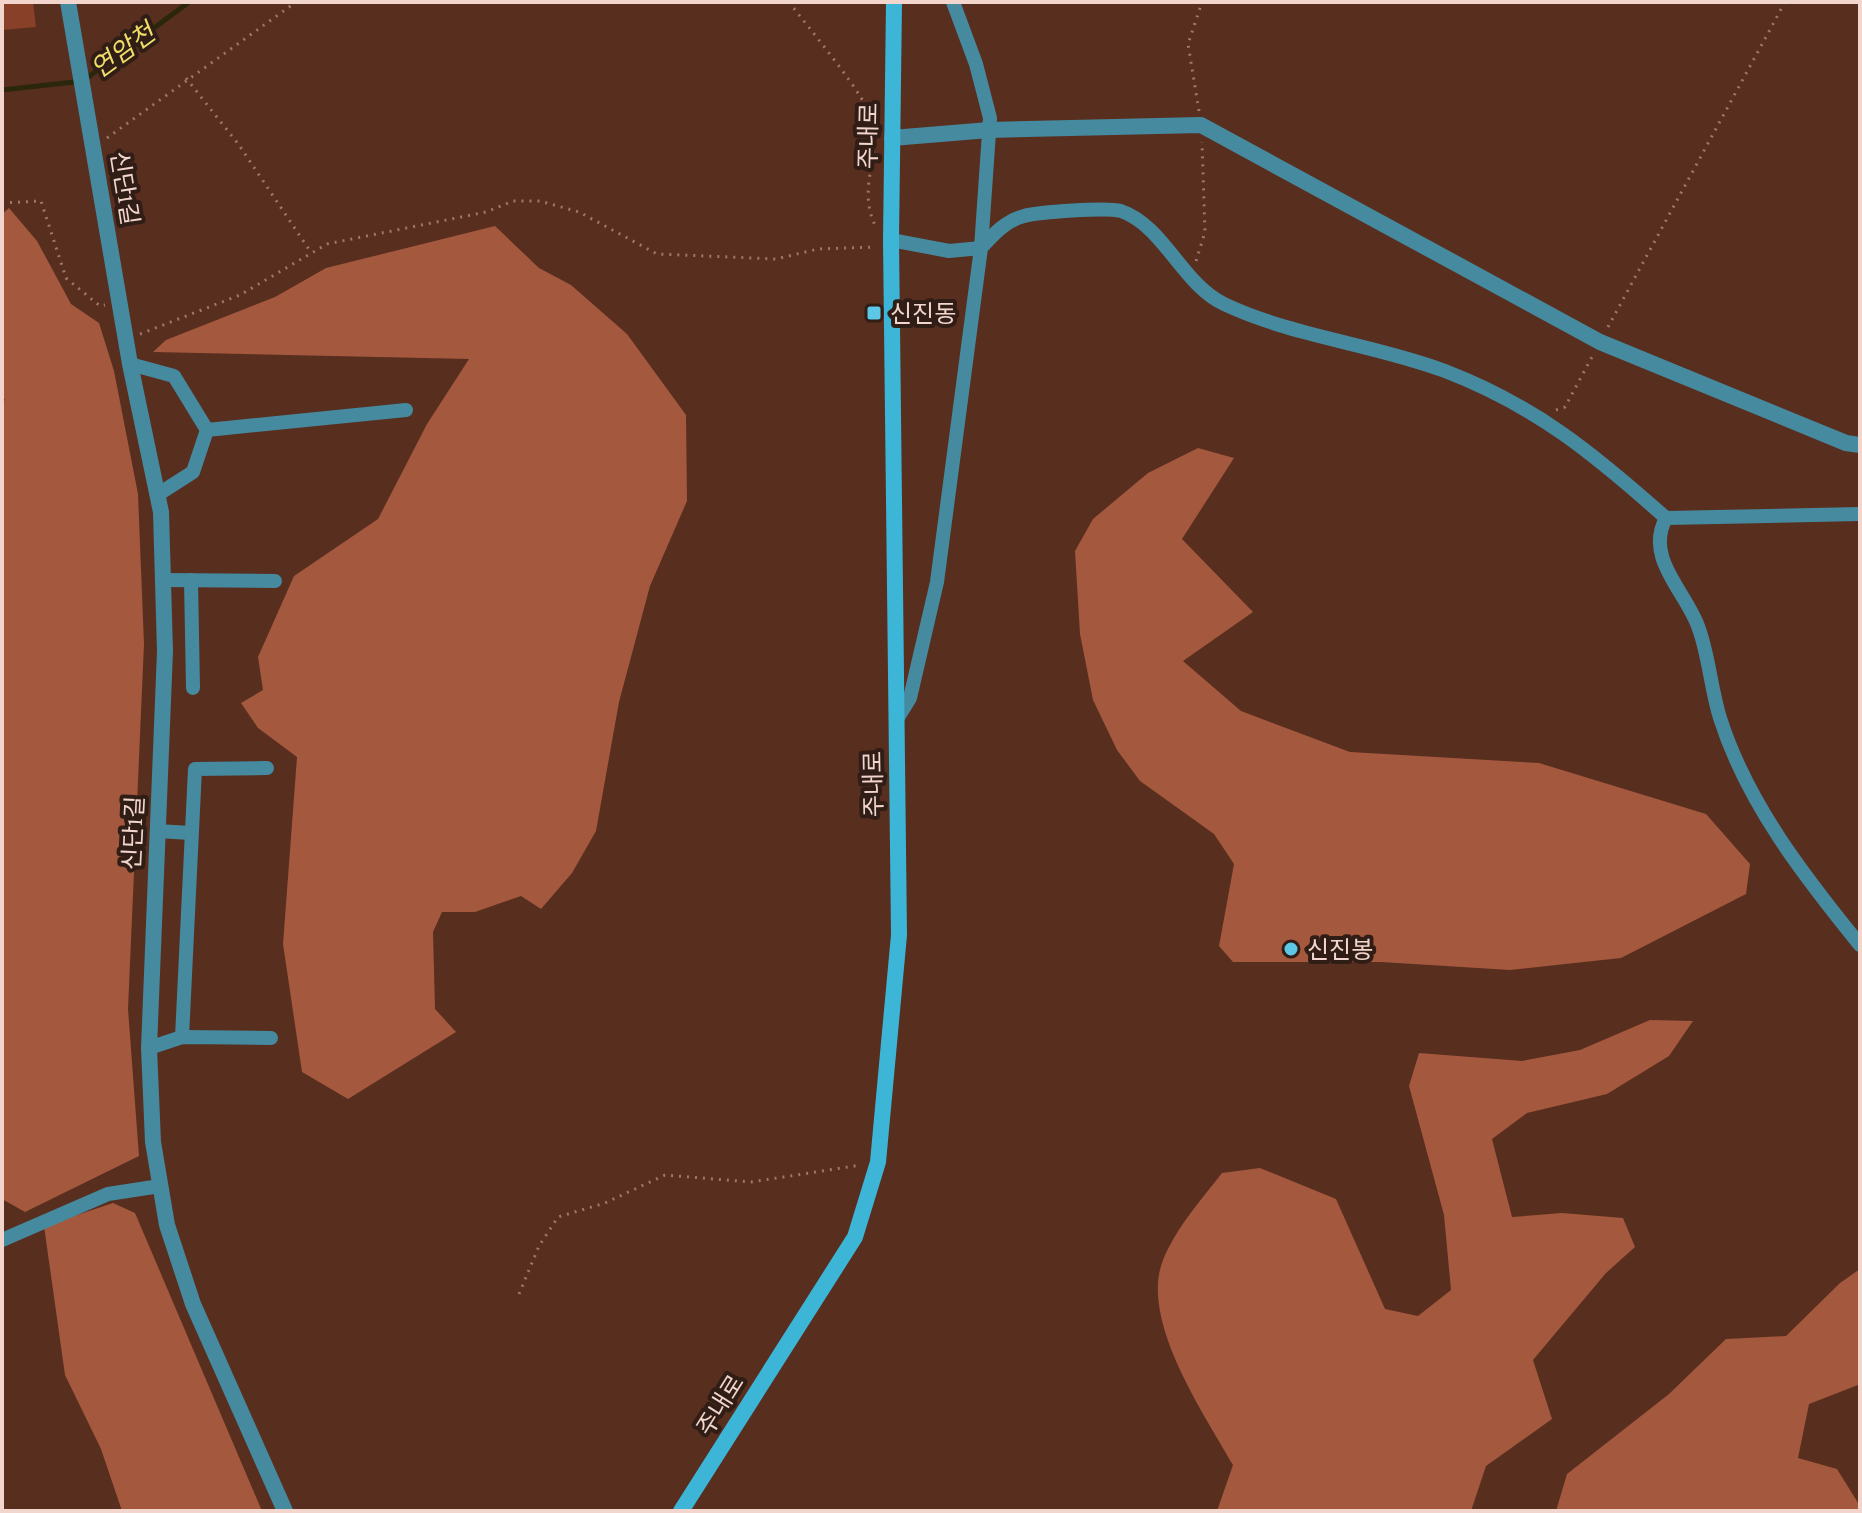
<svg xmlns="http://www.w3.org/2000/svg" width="1862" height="1513" font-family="'Crimson Pro','Noto Sans KR',serif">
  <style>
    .green { fill: #884128 }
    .forest { fill: #a4583d }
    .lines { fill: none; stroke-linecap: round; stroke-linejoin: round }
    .stream { stroke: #2b270c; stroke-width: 5 }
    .path { stroke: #9c786b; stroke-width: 3; stroke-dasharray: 2 6; stroke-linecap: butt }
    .minor { stroke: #468a9f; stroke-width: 14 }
    .tertiary { stroke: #468a9f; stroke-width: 16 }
    .secondary { stroke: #3cb5d7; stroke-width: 16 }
    .poi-dot { fill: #5cc7e7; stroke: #301d16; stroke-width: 3 }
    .labels { text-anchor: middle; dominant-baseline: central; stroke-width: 8; stroke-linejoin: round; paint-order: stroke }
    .street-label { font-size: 24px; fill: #f2d6cd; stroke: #301d16 }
    .poi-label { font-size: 24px; fill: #f2d6cd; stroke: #301d16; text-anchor: start }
    .water-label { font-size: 26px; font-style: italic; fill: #f0de69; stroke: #301d16 }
  </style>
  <rect width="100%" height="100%" fill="#582e1f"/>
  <!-- green -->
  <polygon class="green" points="2,2 33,2 36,27 2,30"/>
  <!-- forest -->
  <g class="forest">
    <polygon points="9,208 37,241 71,304 99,323 114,371 138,494 144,644 128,1009 139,1156 25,1212 2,1199 2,402 5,400 2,396 2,214"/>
    <polygon points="495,226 539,268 571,285 627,334 686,415 687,501 650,586 619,702 596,831 572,873 541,909 521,896 475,912 442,912 433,932 435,1009 456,1032 348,1099 302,1072 283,944 297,757 258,728 241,703 263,690 258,657 294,576 378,519 427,424 469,359 153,352 166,340 275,297 326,268"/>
    <polygon points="1198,448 1234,458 1182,539 1253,612 1183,661 1241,711 1350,752 1539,763 1706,814 1750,864 1746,894 1621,958 1510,970 1381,962 1233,962 1219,946 1234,864 1214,834 1140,781 1117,750 1093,700 1080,634 1075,551 1093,519 1148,473"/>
    <path d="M1650,1020L1693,1021L1669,1056L1607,1094L1527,1113L1492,1139L1512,1217L1562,1213L1623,1218L1635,1247L1606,1273L1533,1360L1552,1419L1486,1466L1471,1511H1217L1233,1465C1205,1415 1139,1320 1163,1260C1176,1228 1201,1200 1222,1173L1260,1168L1336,1199L1385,1309L1418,1316L1451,1290L1444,1215L1409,1086L1419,1053L1522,1061L1580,1050Z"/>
    <polygon points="113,1203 135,1213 262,1511 122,1511 101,1449 65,1375 44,1226"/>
    <polygon points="1860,1269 1860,1380 1858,1385 1809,1404 1798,1458 1837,1469 1860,1506 1859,1511 1556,1511 1567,1474 1669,1394 1726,1339 1786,1336 1840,1283"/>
  </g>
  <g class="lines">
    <!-- stream -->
    <polyline class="stream" points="2,90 83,81 189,2"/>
    <!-- path -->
    <g class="path">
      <path d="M789,2C806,25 870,100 873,123C879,159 858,190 875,225"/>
      <polyline points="186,78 239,145 310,251"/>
      <polyline points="1199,111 1188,44 1202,2"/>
      <polyline points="107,138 296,2"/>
      <polyline points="2,203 41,201 66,278 100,306 105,305"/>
      <polyline points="1196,261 1205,232 1202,142"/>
      <polyline points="1608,327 1785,2"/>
      <polyline points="140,334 240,295 327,244 486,212 513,201 540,201 579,212 657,254 776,259 818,249 876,247"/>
      <polyline points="1556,410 1565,407 1593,355"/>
      <polyline points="519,1294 539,1246 558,1217 605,1203 665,1175 751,1182 861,1165"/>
    </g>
    <!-- minor -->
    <g class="minor">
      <path d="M891,240L949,251L981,248C993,235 1005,221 1024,216C1039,212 1107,207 1121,211C1164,226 1182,284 1224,304C1294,337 1373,344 1445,371C1536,406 1594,454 1666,518L1860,514"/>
      <polyline points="130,364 174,376 207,430 193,472 157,495"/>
      <polyline points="207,430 406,410"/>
      <path d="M1666,518C1644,559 1687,592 1699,629C1709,657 1711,689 1720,718C1747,803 1804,876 1860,945"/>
      <polyline points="163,580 275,581"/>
      <polyline points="191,580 193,688"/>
      <polyline points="897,719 910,698 937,582 981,248 990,118 976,64 953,2"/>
      <polyline points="157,831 191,833"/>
      <polyline points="182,1037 195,769 267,768"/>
      <polyline points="149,1048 182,1037 271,1038"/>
      <polyline points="2,1240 108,1194 160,1186"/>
    </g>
    <!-- tertiary -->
    <g class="tertiary">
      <polyline points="68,2 130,364 161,512 165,651 149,1048 153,1142 167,1225 193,1304 285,1511"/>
      <polyline points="892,138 989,130 1201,125 1600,342 1846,443 1860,445"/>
    </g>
    <!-- secondary -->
    <polyline class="secondary" points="681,1511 855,1237 878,1162 899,935 891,240 894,2"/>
  </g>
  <!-- markers -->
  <g class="poi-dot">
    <rect x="866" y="305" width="16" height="16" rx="4"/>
    <circle cx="1291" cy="949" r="8"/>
  </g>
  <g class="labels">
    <!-- street labels -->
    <g class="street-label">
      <text transform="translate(868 136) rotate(-89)">주내로</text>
      <text transform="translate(125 188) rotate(81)">신단1길</text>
      <text transform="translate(873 784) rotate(-91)">주내로</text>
      <text transform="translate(133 833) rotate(-87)">신단1길</text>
      <text transform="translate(720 1405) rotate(-58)">주내로</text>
    </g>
    <!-- poi labels -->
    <g class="poi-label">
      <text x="890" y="313">신진동</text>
      <text x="1307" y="949">신진봉</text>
    </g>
    <!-- water labels -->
    <g class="water-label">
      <text transform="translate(123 51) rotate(-36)">연암천</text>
    </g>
  </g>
  <!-- border -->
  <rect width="1862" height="1513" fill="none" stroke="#f2d6cd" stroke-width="8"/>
</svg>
